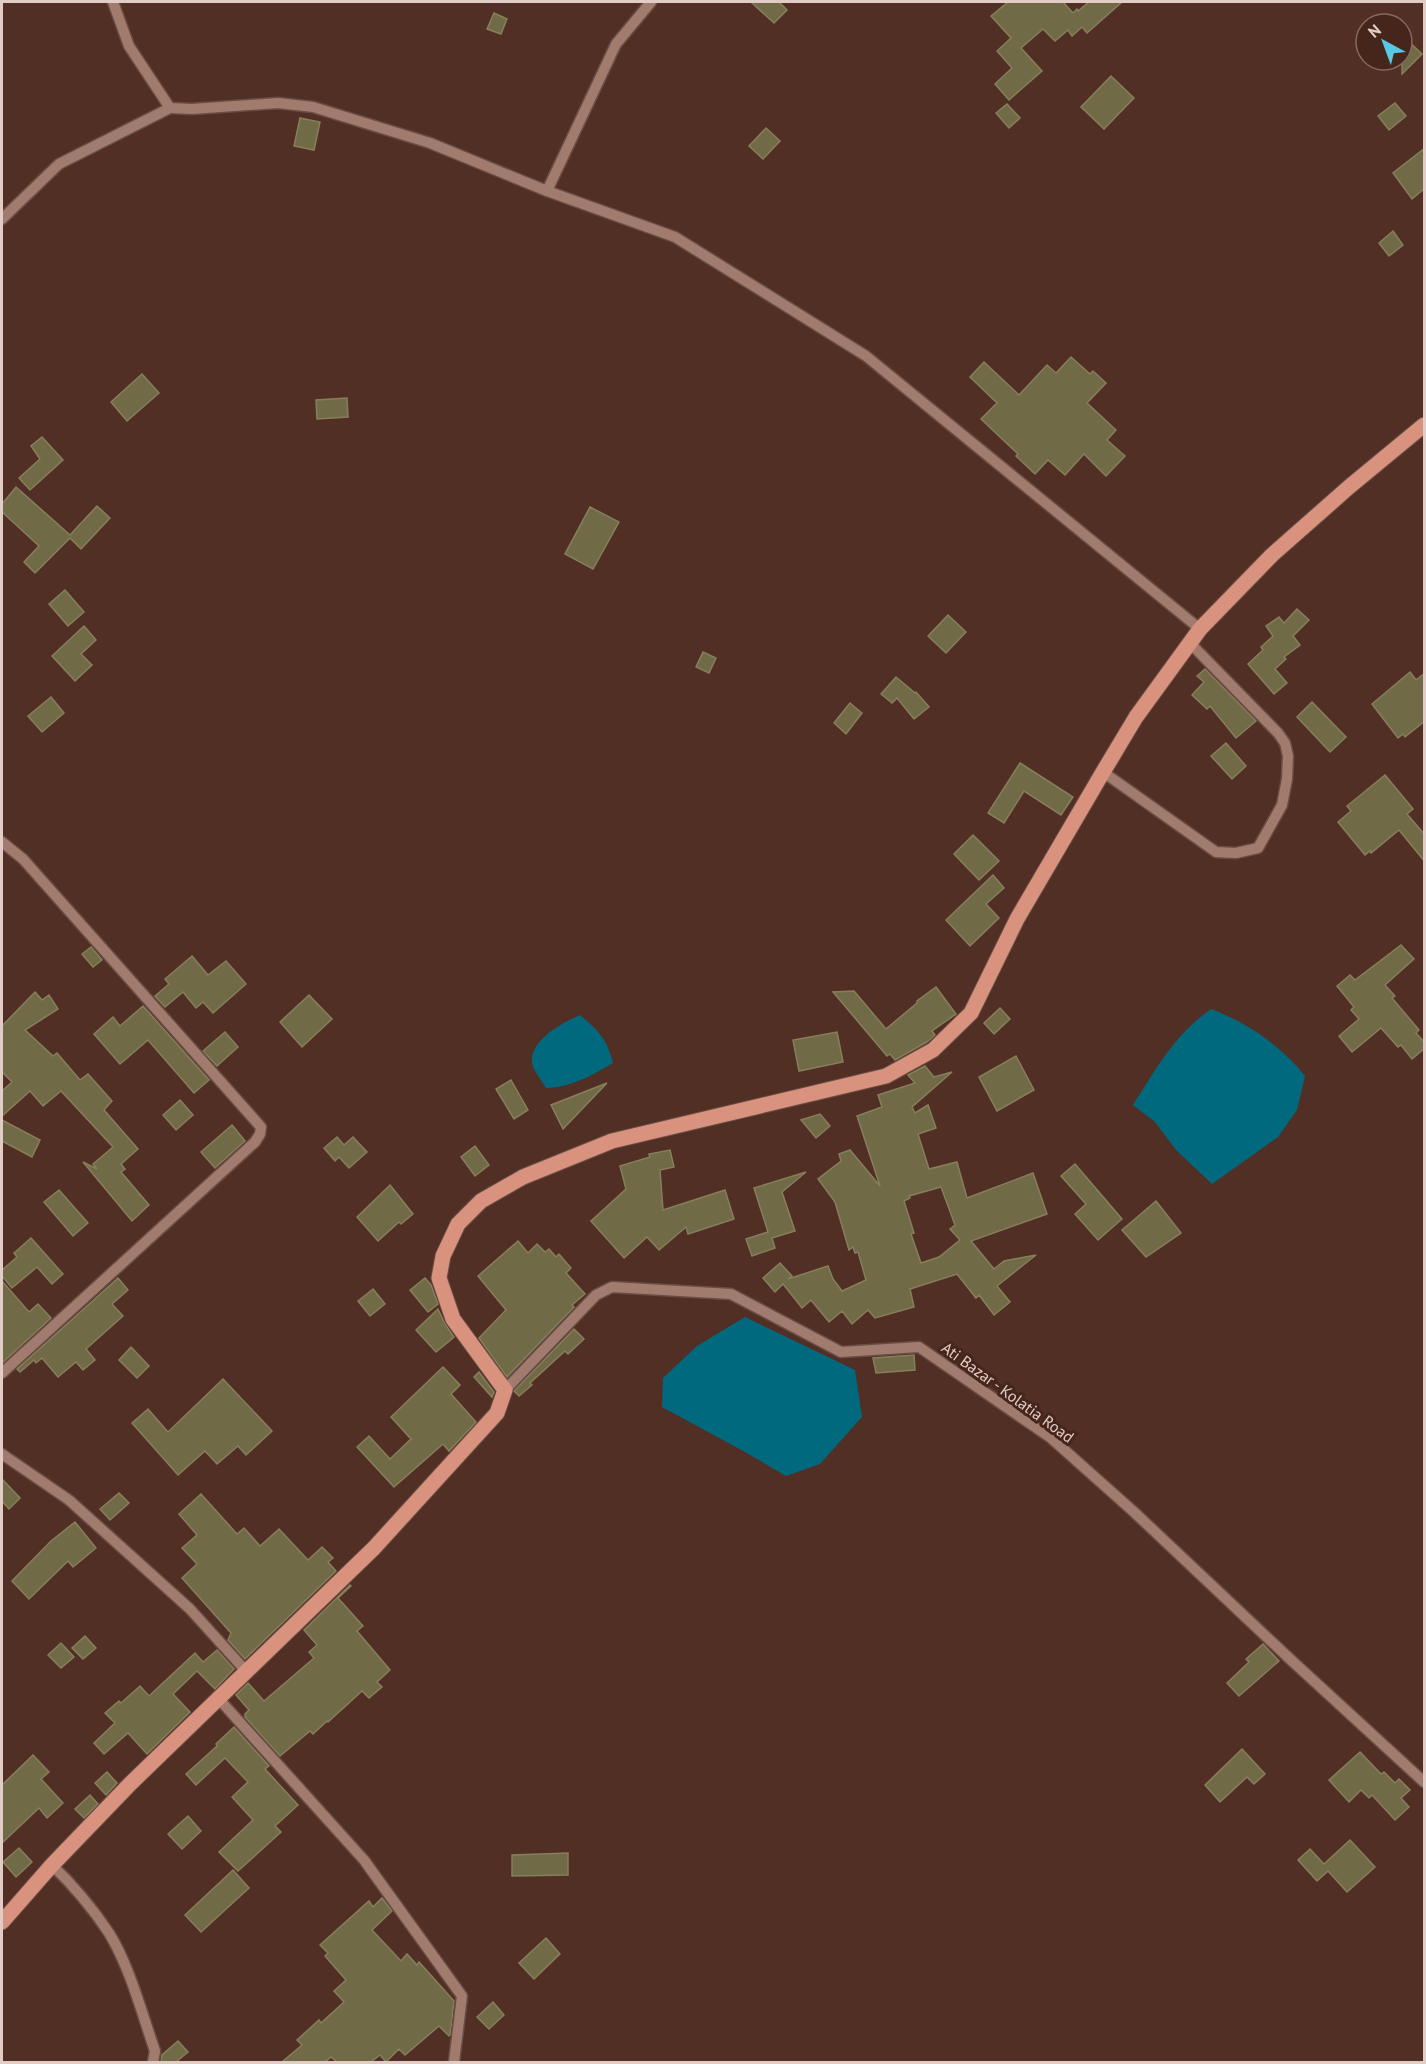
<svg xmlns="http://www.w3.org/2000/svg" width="1426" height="2064" font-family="'PT Sans',sans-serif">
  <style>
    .water { fill: #00697e }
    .building { fill: #716a46; stroke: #877f5b; stroke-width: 1.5; fill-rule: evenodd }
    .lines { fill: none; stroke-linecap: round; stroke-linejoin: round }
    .minor-casing { stroke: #694d44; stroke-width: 13 }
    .major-casing { stroke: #694d44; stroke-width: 17 }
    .minor { stroke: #a27b6f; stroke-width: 10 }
    .major { stroke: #d8927d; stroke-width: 15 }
    .labels { text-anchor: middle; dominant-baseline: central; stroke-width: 6; stroke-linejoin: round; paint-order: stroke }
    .street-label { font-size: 16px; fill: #e2cdc6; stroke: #46251b }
  </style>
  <rect width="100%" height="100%" fill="#512f25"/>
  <!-- water -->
  <g class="water">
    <path d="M1211,1009C1248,1023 1280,1045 1305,1076L1297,1110L1278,1137L1212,1184L1176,1150L1155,1122L1133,1105C1156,1069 1175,1034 1211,1009Z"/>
    <path d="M580,1015C598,1030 607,1039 613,1063C591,1076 572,1087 546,1088C542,1081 533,1070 532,1063C529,1040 564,1022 580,1015Z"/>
    <polygon points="745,1317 855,1370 862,1417 820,1464 786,1476 745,1452 662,1407 663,1378 697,1346"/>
  </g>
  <!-- building -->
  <g class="building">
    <polygon points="751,2 779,2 787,10 774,23"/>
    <polygon points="1008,2 1063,2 1073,13 1077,9 1078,11 1089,2 1122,2 1087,33 1082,27 1072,36 1068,30 1055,41 1043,29 1021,48 1042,71 1009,100 995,84 1012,68 997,51 1011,38 991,16"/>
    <polygon points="494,13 507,19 501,34 487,29"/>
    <polygon points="1402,35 1422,54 1402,74"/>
    <polygon points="1111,76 1134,98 1104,129 1081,107"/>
    <polygon points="1395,103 1406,116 1389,130 1378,116"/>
    <polygon points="1007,104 1020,118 1009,128 996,113"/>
    <polygon points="300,118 320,122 314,150 294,146"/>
    <polygon points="766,128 780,141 763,159 749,146"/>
    <polygon points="1425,148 1425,188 1412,199 1393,173"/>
    <polygon points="1393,231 1403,245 1389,256 1379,243"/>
    <polygon points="1071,357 1090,374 1093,371 1106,383 1087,403 1116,430 1107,440 1125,456 1106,476 1084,454 1065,475 1048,460 1035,474 1016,456 1018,454 981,419 997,403 970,377 984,362 1019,395 1047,365 1056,373"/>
    <polygon points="142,374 159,393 127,421 111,402"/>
    <polygon points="347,398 348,417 317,419 316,400"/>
    <polygon points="42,437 63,460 30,490 19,478 40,459 31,446"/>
    <polygon points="16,487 70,535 97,506 110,518 81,549 70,538 35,573 24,562 39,546 2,512 2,504"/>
    <polygon points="590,507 619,522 593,569 565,554"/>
    <polygon points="65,590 84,612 68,626 49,604"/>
    <polygon points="1297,609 1309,620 1293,636 1300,645 1284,657 1286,659 1275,669 1287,683 1274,694 1248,664 1263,650 1261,647 1273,636 1266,626 1279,617 1284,623"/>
    <polygon points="948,615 966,632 946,653 928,636"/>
    <polygon points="84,626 96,640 81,654 92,665 75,681 52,656"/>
    <polygon points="703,652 716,658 709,673 696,667"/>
    <polygon points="1205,669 1256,721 1236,738 1210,706 1207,709 1192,695 1204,682 1197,676"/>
    <polygon points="1410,672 1416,680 1425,673 1425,721 1405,737 1403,734 1398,738 1372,704"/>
    <polygon points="896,677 915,693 916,692 929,707 914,719 897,698 892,703 881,694"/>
    <polygon points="51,697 64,713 42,732 28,716"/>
    <polygon points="1312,702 1346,737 1330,752 1297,717"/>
    <polygon points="850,703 862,713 846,734 834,723"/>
    <polygon points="1226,743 1246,766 1232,779 1211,756"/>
    <polygon points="1020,763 1073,797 1061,815 1024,791 1004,823 988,813"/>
    <polygon points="1385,775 1413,809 1407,814 1425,835 1425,862 1399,830 1371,853 1370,851 1365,855 1338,822 1351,811 1347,806"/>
    <polygon points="973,835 999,861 979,880 954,854"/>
    <polygon points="993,875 1004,888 986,904 999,918 970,946 946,920"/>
    <polygon points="1401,945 1414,959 1385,985 1395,996 1392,998 1419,1030 1416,1033 1425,1043 1425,1048 1412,1059 1401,1045 1398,1047 1381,1028 1352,1052 1339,1036 1359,1019 1351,1010 1354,1007 1337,986 1350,975 1355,980"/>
    <polygon points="91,947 102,960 93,967 82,954"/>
    <polygon points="192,956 208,975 226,961 246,984 213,1013 203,1002 196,1008 183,992 165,1007 155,996 169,984 165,979"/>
    <polygon points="936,987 956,1014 932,1031 935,1035 927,1042 895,1060 890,1054 887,1056 833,992 854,991 886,1029 917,1003 917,1001"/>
    <polygon points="35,992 42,1000 49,995 58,1009 25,1030 53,1056 57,1053 80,1080 88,1074 112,1101 104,1110 138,1149 121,1164 125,1169 121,1172 149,1205 132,1221 83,1162 97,1169 93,1164 113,1147 61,1091 43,1106 30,1091 2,1116 2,1091 12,1082 2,1072 2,1026"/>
    <polygon points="309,995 332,1019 302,1047 280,1022"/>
    <polygon points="143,1006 209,1080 194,1093 148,1040 120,1064 94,1034 113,1017 120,1026"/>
    <polygon points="1000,1008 1010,1019 994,1034 984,1023"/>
    <polygon points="225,1032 238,1047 217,1066 203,1051"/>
    <polygon points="837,1032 843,1062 799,1071 793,1040"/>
    <polygon points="1016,1056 1034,1090 997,1111 979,1077"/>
    <path d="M925,1066L934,1077L952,1072L912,1107L915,1113L928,1105L936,1128L918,1134L929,1169L957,1162L967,1198L1033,1173L1047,1214L971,1241L994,1269L1004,1261L1036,1255L997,1286L1010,1302L994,1315L979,1295L976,1298L957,1274L910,1289L914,1307L875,1318L868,1310L852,1324L842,1311L829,1322L811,1300L802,1308L783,1284L775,1292L763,1278L780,1263L792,1276L788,1279L828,1266L833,1279L842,1291L866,1280L858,1252L855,1253L853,1247L849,1250L835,1202L818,1179L841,1161L839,1154L850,1150L880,1186L857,1116L882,1107L878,1095L915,1083L908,1075ZM941,1187L955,1225L950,1229L960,1240L939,1257L921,1263L911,1234L914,1233L904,1201L910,1198L909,1196Z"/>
    <polygon points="511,1080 528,1110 514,1119 496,1089"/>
    <polygon points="607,1083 563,1129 551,1105"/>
    <polygon points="180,1100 193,1115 176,1130 163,1115"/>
    <polygon points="820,1114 830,1126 816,1138 801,1120"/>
    <polygon points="2,1120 40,1140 32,1157 2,1141"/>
    <polygon points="232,1125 245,1141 215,1168 201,1152"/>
    <polygon points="337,1137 344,1145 353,1137 367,1152 349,1168 339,1157 335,1161 324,1148"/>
    <polygon points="475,1146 489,1165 475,1176 461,1157"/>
    <polygon points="670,1150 674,1167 660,1170 663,1210 725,1190 734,1219 688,1234 686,1227 659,1250 647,1237 624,1258 591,1221 626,1189 620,1166 650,1157 649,1154"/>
    <polygon points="1075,1164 1122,1219 1098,1240 1075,1214 1086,1204 1061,1176"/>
    <polygon points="806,1172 782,1192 795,1231 772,1238 775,1248 752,1256 746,1239 768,1232 754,1188"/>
    <polygon points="390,1185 413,1214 401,1224 399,1222 378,1241 357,1217"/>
    <polygon points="59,1190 88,1223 73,1236 44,1202"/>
    <polygon points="1156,1201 1181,1233 1146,1257 1122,1230"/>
    <polygon points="31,1238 63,1274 52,1284 37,1267 12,1288 2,1276 2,1270 17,1257 14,1253"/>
    <polygon points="518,1241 528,1253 537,1244 545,1252 549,1249 556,1257 559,1254 571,1268 566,1273 585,1294 572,1305 574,1307 507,1377 479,1338 506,1310 478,1276"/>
    <polygon points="118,1278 128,1290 112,1304 123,1316 86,1349 95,1360 83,1370 76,1362 58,1377 42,1358 36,1363 34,1360 20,1372 17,1369"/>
    <polygon points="425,1278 431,1285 438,1304 428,1312 410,1290"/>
    <polygon points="2,1281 29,1312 38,1304 51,1318 2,1363"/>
    <polygon points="373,1289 385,1304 370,1316 358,1301"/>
    <polygon points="438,1309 445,1324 454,1337 436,1352 416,1330"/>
    <polygon points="574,1329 584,1339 568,1354 565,1351 530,1383 532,1385 519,1396 514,1391"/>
    <polygon points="131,1347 149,1366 137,1378 119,1360"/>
    <polygon points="914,1355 915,1370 876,1373 873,1358"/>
    <polygon points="443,1367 460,1385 451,1394 476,1422 449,1451 443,1444 394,1487 357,1447 369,1436 390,1459 411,1439 391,1417"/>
    <polygon points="479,1372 494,1392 492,1397 474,1377"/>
    <polygon points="223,1379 272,1431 246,1455 238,1446 217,1464 205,1451 178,1475 132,1423 148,1409 168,1432"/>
    <polygon points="2,1479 20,1498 9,1509 2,1501"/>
    <polygon points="119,1493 129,1503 110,1520 100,1509"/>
    <polygon points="201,1494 237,1534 244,1528 260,1546 279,1529 308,1560 322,1547 333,1558 328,1562 336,1571 245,1659 228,1640 231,1633 182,1578 197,1564 182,1548 197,1535 179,1514"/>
    <polygon points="75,1522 96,1548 73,1567 68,1561 29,1599 12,1581 51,1541"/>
    <polygon points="350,1585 351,1586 338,1598 363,1626 357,1631 390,1670 377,1682 382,1687 369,1698 362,1691 328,1722 327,1721 313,1734 310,1731 280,1756 245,1717 245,1714 249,1710 236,1695 248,1683 264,1701 314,1658 309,1652 317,1645 304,1630"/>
    <polygon points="85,1636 96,1648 83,1659 72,1648"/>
    <polygon points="61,1643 74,1657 61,1668 48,1655"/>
    <polygon points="1263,1644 1279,1661 1239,1696 1227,1683 1249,1662 1246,1659"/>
    <polygon points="217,1650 234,1669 215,1689 197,1671 173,1694 190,1712 147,1754 128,1733 104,1754 94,1743 115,1723 105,1713 119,1701 121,1703 140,1686 149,1696 195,1653 203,1662"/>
    <polygon points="234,1727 269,1766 265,1769 298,1805 275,1826 281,1832 238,1871 219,1852 253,1820 232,1797 248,1782 225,1758 196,1785 186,1774 217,1746 216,1744"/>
    <polygon points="1242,1749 1265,1774 1254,1784 1247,1777 1220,1802 1205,1785"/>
    <polygon points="1360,1752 1381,1774 1384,1772 1395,1783 1399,1779 1410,1790 1401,1798 1409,1807 1395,1820 1372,1795 1369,1798 1361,1790 1349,1802 1329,1780"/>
    <polygon points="33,1755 49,1772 41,1779 63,1803 47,1818 39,1808 2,1843 2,1785"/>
    <polygon points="107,1772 117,1783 106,1795 95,1783"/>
    <polygon points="90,1795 98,1804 84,1818 75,1809"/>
    <polygon points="188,1816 201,1831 182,1849 168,1834"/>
    <polygon points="1350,1840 1375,1867 1347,1892 1328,1871 1317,1881 1298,1860 1310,1849 1324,1864"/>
    <polygon points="19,1848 32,1862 16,1877 3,1862"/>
    <polygon points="568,1853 568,1875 512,1876 512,1855"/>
    <polygon points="233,1870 249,1888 201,1932 185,1915"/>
    <polygon points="382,1898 392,1911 372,1930 401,1961 407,1954 417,1965 419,1962 454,2001 450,2035 449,2036 439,2026 405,2055 399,2049 386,2062 380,2055 371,2062 337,2062 331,2057 325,2062 282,2062 302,2045 297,2040 319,2020 321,2023 344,2002 334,1991 346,1980 325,1956 328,1953 320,1945 369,1901 373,1907"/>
    <polygon points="546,1938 560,1954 534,1979 519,1963"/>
    <polygon points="493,2002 504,2015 489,2029 477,2017"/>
    <polygon points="178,2041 188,2052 176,2062 161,2062 162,2055"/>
  </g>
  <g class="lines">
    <!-- minor casing -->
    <g class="minor-casing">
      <g id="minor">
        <polyline points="113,2 129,46 170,108 192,109 278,103 313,107 430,143 547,191 675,237 866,356 1200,629"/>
        <polyline points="547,191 616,44 651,2"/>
        <polyline points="2,219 59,164 170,108"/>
        <polyline points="1103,772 1216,852 1236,853 1258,848 1282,805 1287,779 1288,756 1285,743 1278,733 1190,643"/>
        <polyline points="2,842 23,859 261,1127 260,1134 255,1142 2,1373"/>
        <polyline points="505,1390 596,1295 612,1287 731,1294 841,1352 919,1347 1051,1438 1134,1512 1290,1659 1424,1782"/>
        <polyline points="2,1454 69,1500 190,1609 246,1671"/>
        <polyline points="218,1698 364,1860 462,1996 454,2062"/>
        <path d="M52,1865C73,1885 93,1909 109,1933C130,1967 142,2014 155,2051L153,2062"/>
      </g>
    </g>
    <!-- major casing -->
    <g class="major-casing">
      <polyline id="major" points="2,1922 52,1865 130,1784 374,1548 497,1413 505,1390 453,1319 439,1278 443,1256 458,1224 481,1201 523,1177 612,1141 886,1076 933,1050 971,1013 1017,919 1103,772 1136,717 1200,629 1272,555 1349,487 1424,425"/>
    </g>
    <!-- minor -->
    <use href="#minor" class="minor"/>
    <!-- major -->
    <use href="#major" class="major"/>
  </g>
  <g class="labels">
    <!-- street labels -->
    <g class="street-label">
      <text transform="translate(1008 1392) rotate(36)">Ati Bazar - Kolatia Road</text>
    </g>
  </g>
  <!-- border -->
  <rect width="1426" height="2064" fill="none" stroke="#e2cdc6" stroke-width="6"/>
  <!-- north arrow -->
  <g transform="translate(1384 42) rotate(319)"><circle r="28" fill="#46251b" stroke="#84685f" stroke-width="1.5"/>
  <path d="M0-4.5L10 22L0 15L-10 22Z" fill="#59c8e5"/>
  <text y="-9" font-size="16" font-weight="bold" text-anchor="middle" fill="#e2cdc6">N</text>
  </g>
</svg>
